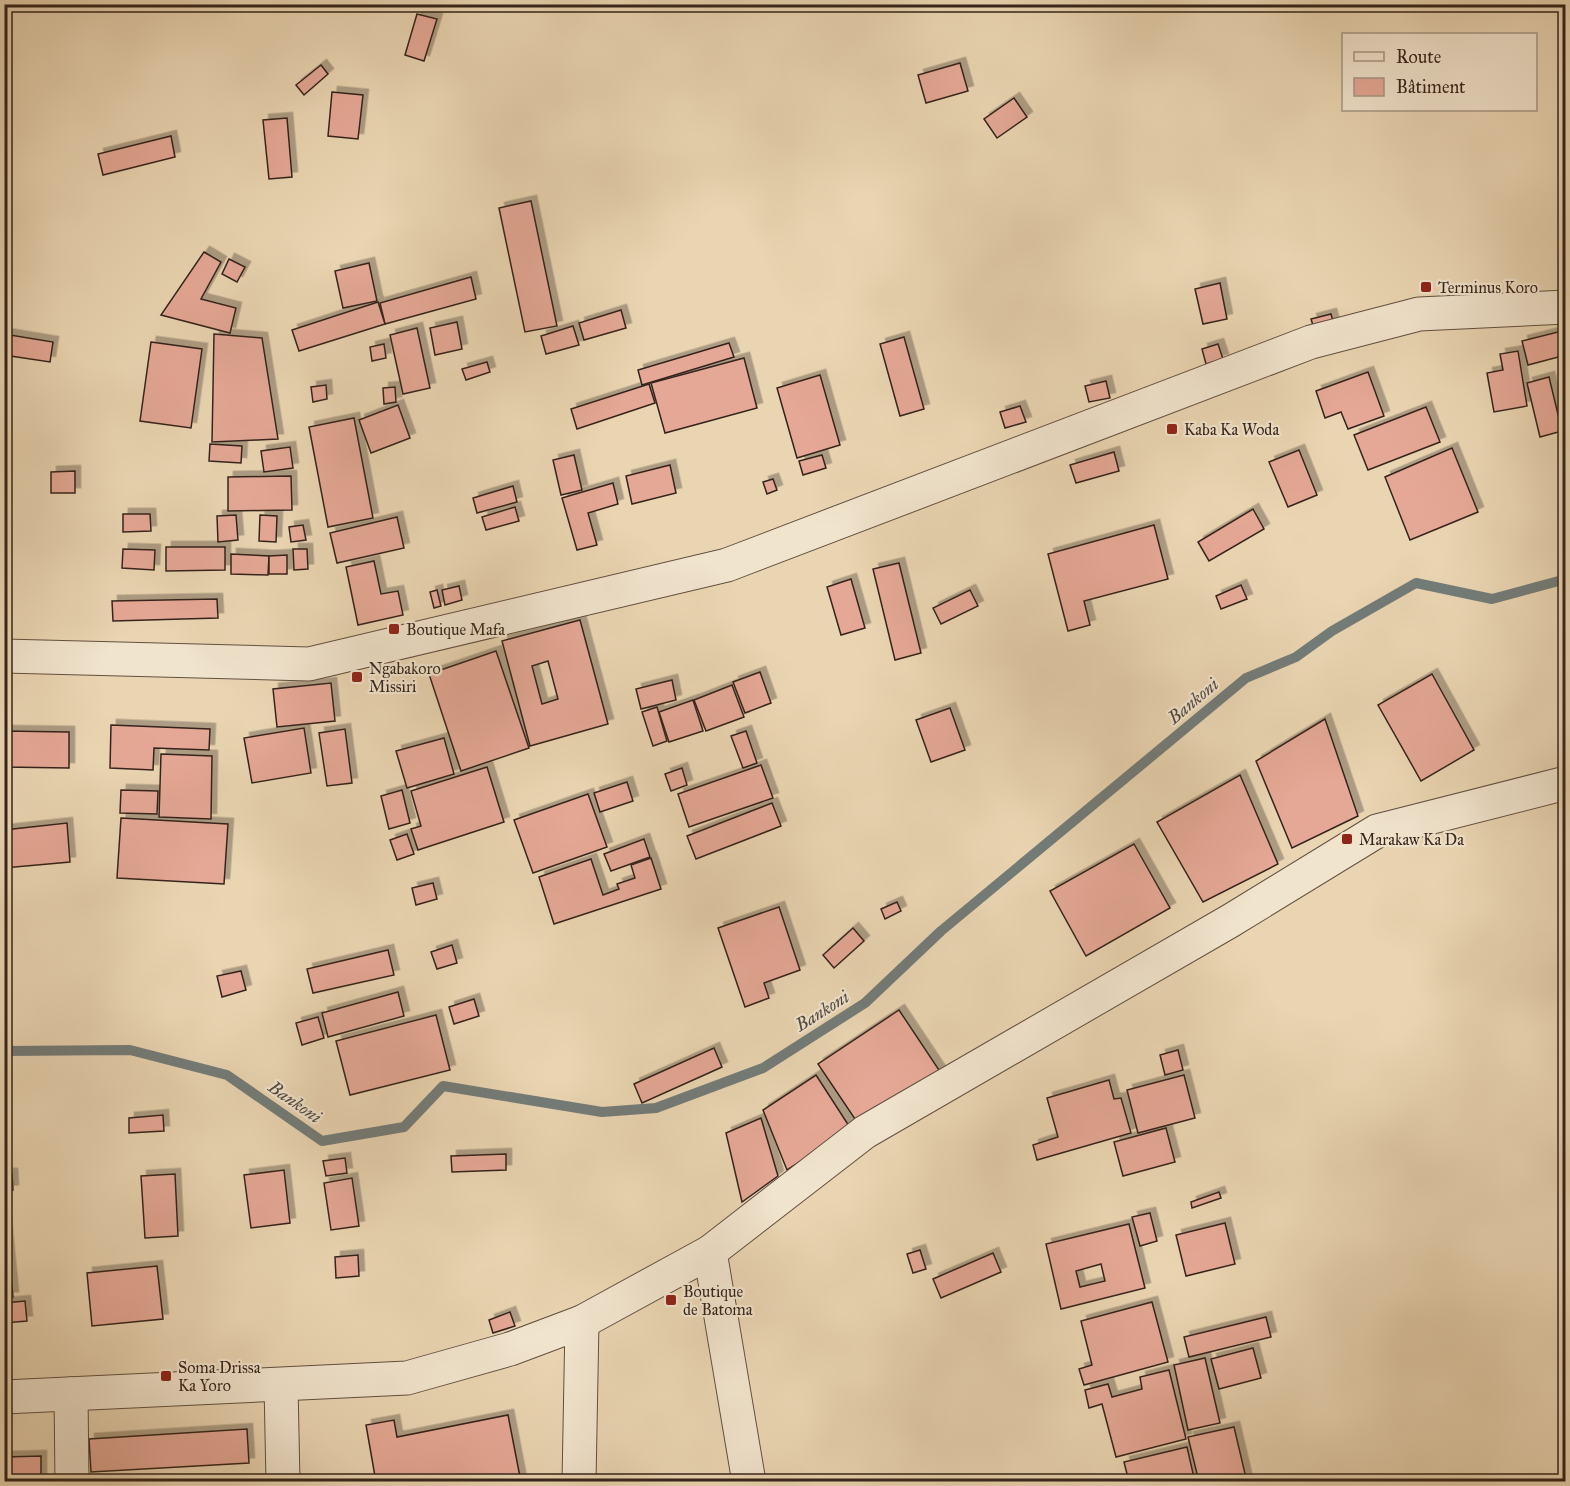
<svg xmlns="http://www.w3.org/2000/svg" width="1570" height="1486" font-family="'IM FELL Great Primer',serif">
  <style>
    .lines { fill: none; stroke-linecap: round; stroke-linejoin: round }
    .stream { stroke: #737c79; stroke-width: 10 }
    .building { fill: #e5a896; stroke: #35241b; stroke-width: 1.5; fill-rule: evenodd; filter: url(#shadow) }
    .minor-casing { stroke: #625041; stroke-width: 35 }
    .minor { stroke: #f1e4cd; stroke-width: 33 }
    .poi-dot { fill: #8f2418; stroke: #f1e4cd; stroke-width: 2 }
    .labels { text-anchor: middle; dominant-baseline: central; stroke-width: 4.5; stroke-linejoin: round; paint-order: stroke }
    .poi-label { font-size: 16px; fill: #35241b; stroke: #f1e4cd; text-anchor: start }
    .water-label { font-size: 18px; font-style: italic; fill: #4f4842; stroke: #f1e4cd }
  </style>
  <defs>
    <filter id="shadow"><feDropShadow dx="5.5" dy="-5.5" stdDeviation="0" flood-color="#0004"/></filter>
  </defs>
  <rect width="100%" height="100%" fill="#ead5b2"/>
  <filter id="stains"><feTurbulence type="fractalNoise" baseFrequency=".00333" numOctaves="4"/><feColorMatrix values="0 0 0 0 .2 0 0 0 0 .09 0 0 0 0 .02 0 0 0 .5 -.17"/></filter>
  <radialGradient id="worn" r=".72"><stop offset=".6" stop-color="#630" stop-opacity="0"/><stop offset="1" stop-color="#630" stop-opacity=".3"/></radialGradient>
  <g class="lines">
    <!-- stream -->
    <polyline class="stream" points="4,1051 130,1050 227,1075 322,1141 404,1127 443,1086 602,1112 656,1108 763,1068 865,1003 941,931 1246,678 1296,657 1332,631 1416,583 1492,599 1566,579"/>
  </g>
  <!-- building -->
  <g class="building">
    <polygon points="417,14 437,19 424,61 405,55"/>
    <polygon points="960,63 968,91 926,103 918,75"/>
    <polygon points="321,65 328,74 304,95 296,85"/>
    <polygon points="332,92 363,95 358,139 328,136"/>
    <polygon points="1014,98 1027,117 997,138 984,119"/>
    <polygon points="287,118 292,177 269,179 263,120"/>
    <polygon points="171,136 175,157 103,175 98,154"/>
    <polygon points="531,201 557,326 525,332 499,208"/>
    <polygon points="204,252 221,262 201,299 236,308 230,333 161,315"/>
    <polygon points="229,259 245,267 237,282 222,274"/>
    <polygon points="369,263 377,301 343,308 335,271"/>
    <polygon points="471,277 476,299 385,324 380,303"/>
    <polygon points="1220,283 1227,319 1203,324 1195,289"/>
    <polygon points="378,302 385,324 299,351 292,330"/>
    <polygon points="621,310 626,328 584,340 579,323"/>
    <polygon points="1331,314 1335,329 1316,335 1311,319"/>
    <polygon points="457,322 462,349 435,355 430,328"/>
    <polygon points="573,326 579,345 546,354 541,336"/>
    <polygon points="417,328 430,388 403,394 390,335"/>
    <polygon points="1566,330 1566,355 1528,365 1522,341"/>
    <polygon points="4,334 53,342 50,362 4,355"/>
    <polygon points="214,334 262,338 278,439 212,442"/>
    <polygon points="904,337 924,409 900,416 880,344"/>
    <polygon points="151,342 202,349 191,428 140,421"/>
    <polygon points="729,343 734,357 642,385 638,370"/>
    <polygon points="384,344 386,358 372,361 370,347"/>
    <polygon points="1218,344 1223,359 1206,364 1202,349"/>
    <polygon points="1518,351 1527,406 1494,412 1487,373 1503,370 1500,354"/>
    <polygon points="744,358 757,408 665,433 651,383"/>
    <polygon points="487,362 490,372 466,380 462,369"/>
    <polygon points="1368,372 1384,416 1348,429 1341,412 1325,418 1316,391"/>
    <polygon points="820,375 840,445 797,458 777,388"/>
    <polygon points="1549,377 1562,431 1540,437 1527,383"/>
    <polygon points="1106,381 1110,398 1089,402 1085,386"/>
    <polygon points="649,384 655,403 577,429 571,409"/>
    <polygon points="326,385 327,399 313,402 311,387"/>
    <polygon points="395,387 396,402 384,404 383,388"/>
    <polygon points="398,405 410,438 371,453 359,420"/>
    <polygon points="1020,406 1026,422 1005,428 1000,412"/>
    <polygon points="1426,407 1440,442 1368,470 1354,435"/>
    <polygon points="354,418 373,518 328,527 309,427"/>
    <polygon points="210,444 242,446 241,463 209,461"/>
    <polygon points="290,447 293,468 264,472 261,451"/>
    <polygon points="1452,448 1478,512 1410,540 1385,477"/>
    <polygon points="1299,450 1317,495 1288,507 1269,462"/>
    <polygon points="1114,452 1119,471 1076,483 1070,465"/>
    <polygon points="574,455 582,490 561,495 553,460"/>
    <polygon points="822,455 826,468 803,475 799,461"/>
    <polygon points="670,465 676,493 632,504 626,476"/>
    <polygon points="75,471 75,493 51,493 51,472"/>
    <polygon points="291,476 292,510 228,511 228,477"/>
    <polygon points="773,479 777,490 767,494 763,482"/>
    <polygon points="613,483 618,504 588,513 597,545 577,550 562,498"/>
    <polygon points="513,486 517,502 477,513 473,498"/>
    <polygon points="515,507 519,521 486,530 482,517"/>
    <polygon points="1253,509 1264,529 1209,561 1198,542"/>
    <polygon points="123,514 150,514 151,531 123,532"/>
    <polygon points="236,515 238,540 218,542 217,516"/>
    <polygon points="260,515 277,516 276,542 259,541"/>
    <polygon points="397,517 404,548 337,563 330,533"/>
    <polygon points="303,525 306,540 291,542 289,527"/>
    <polygon points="1154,525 1168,579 1084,601 1090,625 1068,631 1048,554"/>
    <polygon points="166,547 225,547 225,570 166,571"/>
    <polygon points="123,549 155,550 154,570 122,568"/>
    <polygon points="293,549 307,549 308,569 294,570"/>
    <polygon points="231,554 269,556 268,575 231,574"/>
    <polygon points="287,555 287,574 269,574 269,556"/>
    <polygon points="374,561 381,594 398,591 403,615 358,625 346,567"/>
    <polygon points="899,563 921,653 895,660 873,569"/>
    <polygon points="851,579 865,628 841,635 827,587"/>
    <polygon points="1241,585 1247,599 1221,609 1216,596"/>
    <polygon points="459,586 462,600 445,605 442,590"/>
    <polygon points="437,590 441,606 434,608 430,592"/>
    <polygon points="970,590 978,606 941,624 933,608"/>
    <polygon points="217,599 218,618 113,621 112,601"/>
    <path d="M580,620L608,724L530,746L502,641ZM548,661L558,699L542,704L532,666Z"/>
    <polygon points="496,651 529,748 461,771 429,674"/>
    <polygon points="760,672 771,703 745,713 733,682"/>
    <polygon points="1432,674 1474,750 1421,781 1378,705"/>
    <polygon points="672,680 676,700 641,709 636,689"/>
    <polygon points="331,683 335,721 277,727 273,689"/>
    <polygon points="732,685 744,717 706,731 694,700"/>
    <polygon points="693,700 703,731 669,742 659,712"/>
    <polygon points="657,707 667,741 653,746 642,712"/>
    <polygon points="950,708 965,750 931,762 916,720"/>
    <polygon points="1325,719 1358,816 1292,848 1256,761"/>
    <polygon points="111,725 210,729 209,750 154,748 153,770 110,768"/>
    <polygon points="304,728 311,773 252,783 244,738"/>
    <polygon points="345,729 352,783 327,786 319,733"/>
    <polygon points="4,731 69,732 69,768 4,767"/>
    <polygon points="746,731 757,763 743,768 731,736"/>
    <polygon points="444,738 454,774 407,788 396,751"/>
    <polygon points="161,754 212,756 211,819 159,817"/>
    <polygon points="761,765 773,798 689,827 678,794"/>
    <polygon points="487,767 504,822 418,850 411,829 421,826 411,791"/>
    <polygon points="682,768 687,785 671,791 665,774"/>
    <polygon points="1240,775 1278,864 1203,902 1157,822"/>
    <polygon points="627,782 633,801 600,812 594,793"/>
    <polygon points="121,790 158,791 157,814 120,813"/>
    <polygon points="402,790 410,823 389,829 381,796"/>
    <polygon points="588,794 607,847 533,873 514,820"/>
    <polygon points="772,803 781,826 696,859 687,836"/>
    <polygon points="121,818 228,824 224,884 117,878"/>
    <polygon points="67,823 70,862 4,868 4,830"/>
    <polygon points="407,834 414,854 397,860 390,840"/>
    <polygon points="644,839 650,857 611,871 604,854"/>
    <polygon points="1134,844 1170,908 1086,956 1050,891"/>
    <polygon points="651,858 661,889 554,924 539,877 591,859 603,895 619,889 617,884 635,878 631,865"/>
    <polygon points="433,883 437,899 416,905 412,888"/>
    <polygon points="897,902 901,911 885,919 881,909"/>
    <polygon points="779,907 800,970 764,983 769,998 745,1007 718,928"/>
    <polygon points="853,928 864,941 834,968 823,955"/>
    <polygon points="452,945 457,963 437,969 431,952"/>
    <polygon points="388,950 394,975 313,993 307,969"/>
    <polygon points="241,971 246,990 222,997 217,976"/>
    <polygon points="398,992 404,1016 328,1037 322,1013"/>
    <polygon points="474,999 479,1016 454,1024 449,1007"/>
    <polygon points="899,1010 941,1073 861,1128 818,1064"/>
    <polygon points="436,1015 450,1070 350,1095 336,1041"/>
    <polygon points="318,1017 324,1038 302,1045 296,1023"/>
    <polygon points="714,1048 722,1067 642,1103 634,1084"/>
    <polygon points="1178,1050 1183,1070 1165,1075 1160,1055"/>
    <polygon points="816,1075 851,1129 787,1170 763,1110"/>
    <polygon points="1184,1075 1195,1118 1138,1133 1127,1090"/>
    <polygon points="1109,1080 1114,1099 1121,1098 1131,1133 1037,1160 1033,1145 1058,1137 1047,1098"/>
    <polygon points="163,1115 164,1131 129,1133 129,1118"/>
    <polygon points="761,1118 778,1176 742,1202 726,1133"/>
    <polygon points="1166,1128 1175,1162 1123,1176 1114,1142"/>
    <polygon points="506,1154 506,1170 452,1172 451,1156"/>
    <polygon points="345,1158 347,1173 326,1176 323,1161"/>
    <polygon points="284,1170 290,1223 251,1228 244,1175"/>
    <polygon points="4,1174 12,1174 13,1190 4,1191"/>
    <polygon points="175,1174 178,1236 145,1238 141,1176"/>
    <polygon points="352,1178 359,1226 331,1230 324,1183"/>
    <polygon points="1219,1192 1221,1198 1192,1208 1191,1202"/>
    <polygon points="4,1205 13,1297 4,1298"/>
    <polygon points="1150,1213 1157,1241 1140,1246 1132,1217"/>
    <polygon points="1225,1223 1235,1264 1186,1276 1176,1235"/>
    <path d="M1129,1224L1145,1288L1061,1309L1046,1244ZM1101,1264L1105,1281L1080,1287L1076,1271Z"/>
    <polygon points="920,1250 926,1269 913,1273 907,1254"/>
    <polygon points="993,1253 1001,1272 941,1298 933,1279"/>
    <polygon points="358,1255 359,1276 336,1278 335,1257"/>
    <polygon points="157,1266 163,1319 92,1326 87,1273"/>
    <polygon points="25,1301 27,1321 4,1323 4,1303"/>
    <polygon points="1152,1302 1168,1362 1084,1385 1079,1369 1092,1365 1081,1321"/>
    <polygon points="510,1312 515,1326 493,1333 489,1320"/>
    <polygon points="1266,1317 1271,1337 1189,1357 1184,1337"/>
    <polygon points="1253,1348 1261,1378 1219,1389 1211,1359"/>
    <polygon points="1205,1358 1220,1423 1188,1430 1174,1365"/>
    <polygon points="1169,1370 1186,1439 1116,1457 1102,1404 1089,1408 1085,1390 1108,1384 1112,1397 1142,1389 1140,1377"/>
    <polygon points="508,1415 521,1482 376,1482 366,1425 394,1420 397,1437"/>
    <polygon points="1234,1427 1247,1482 1199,1482 1188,1437"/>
    <polygon points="247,1429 249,1463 91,1472 89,1439"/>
    <polygon points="1187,1447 1195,1482 1129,1482 1124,1462"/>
    <polygon points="41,1456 41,1482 4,1482 4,1457"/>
  </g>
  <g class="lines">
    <!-- minor casing -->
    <g class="minor-casing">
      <g id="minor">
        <polyline points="4,656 309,664 727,565 1311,342 1419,314 1566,307"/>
        <polyline points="710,1252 749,1482"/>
        <polyline points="281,1385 283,1482"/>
        <polyline points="71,1394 72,1482"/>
        <polyline points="4,1397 407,1378 510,1349 582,1322 710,1252 865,1132 1230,921 1377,831 1566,783"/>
        <polyline points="579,1482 582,1322"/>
      </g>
    </g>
    <!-- minor -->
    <use href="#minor" class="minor"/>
  </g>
  <!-- markers -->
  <g class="poi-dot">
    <rect x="1420" y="281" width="12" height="12" rx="3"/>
    <rect x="1166" y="423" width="12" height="12" rx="3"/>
    <rect x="388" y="623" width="12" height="12" rx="3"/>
    <rect x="351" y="671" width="12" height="12" rx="3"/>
    <rect x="1341" y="833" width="12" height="12" rx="3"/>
    <rect x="665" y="1294" width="12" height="12" rx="3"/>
    <rect x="160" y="1370" width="12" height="12" rx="3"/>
  </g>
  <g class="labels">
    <!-- poi labels -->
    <g class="poi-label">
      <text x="1438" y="287">Terminus Koro</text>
      <text x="1184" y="429">Kaba Ka Woda</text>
      <text x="406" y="629">Boutique Mafa</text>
      <text x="369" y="668">Ngabakoro<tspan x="369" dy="18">Missiri</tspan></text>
      <text x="1359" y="839">Marakaw Ka Da</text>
      <text x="683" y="1291">Boutique<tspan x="683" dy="18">de Batoma</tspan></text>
      <text x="178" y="1367">Soma Drissa<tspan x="178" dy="18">Ka Yoro</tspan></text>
    </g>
    <!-- water labels -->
    <g class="water-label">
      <text transform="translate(1193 701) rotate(-40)">Bankoni</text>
      <text transform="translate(822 1011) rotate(-32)">Bankoni</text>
      <text transform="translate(295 1102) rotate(35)">Bankoni</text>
    </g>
  </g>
  <!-- margin -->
  <rect width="1570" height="1486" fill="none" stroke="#ead5b2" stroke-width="24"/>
  <rect x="6" y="6" width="1558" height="1474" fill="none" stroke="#35241b" stroke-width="3"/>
  <rect x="12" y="12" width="1546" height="1462" fill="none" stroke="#35241b" stroke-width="1.5"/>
  <!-- legend -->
  <rect x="1342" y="33" width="195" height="78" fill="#f1e4cd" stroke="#a69786" stroke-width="1.5"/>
  <rect x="1354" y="52" width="30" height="9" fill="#f1e4cd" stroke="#a69786" stroke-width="1.5"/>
  <text x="1396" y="63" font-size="18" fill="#35241b">Route</text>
  <rect x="1354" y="78" width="30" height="18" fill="#e5a896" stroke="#a69786" stroke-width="1.5"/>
  <text x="1396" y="93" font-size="18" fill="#35241b">Bâtiment</text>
  <rect width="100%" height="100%" filter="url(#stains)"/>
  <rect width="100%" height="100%" fill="url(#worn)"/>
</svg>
